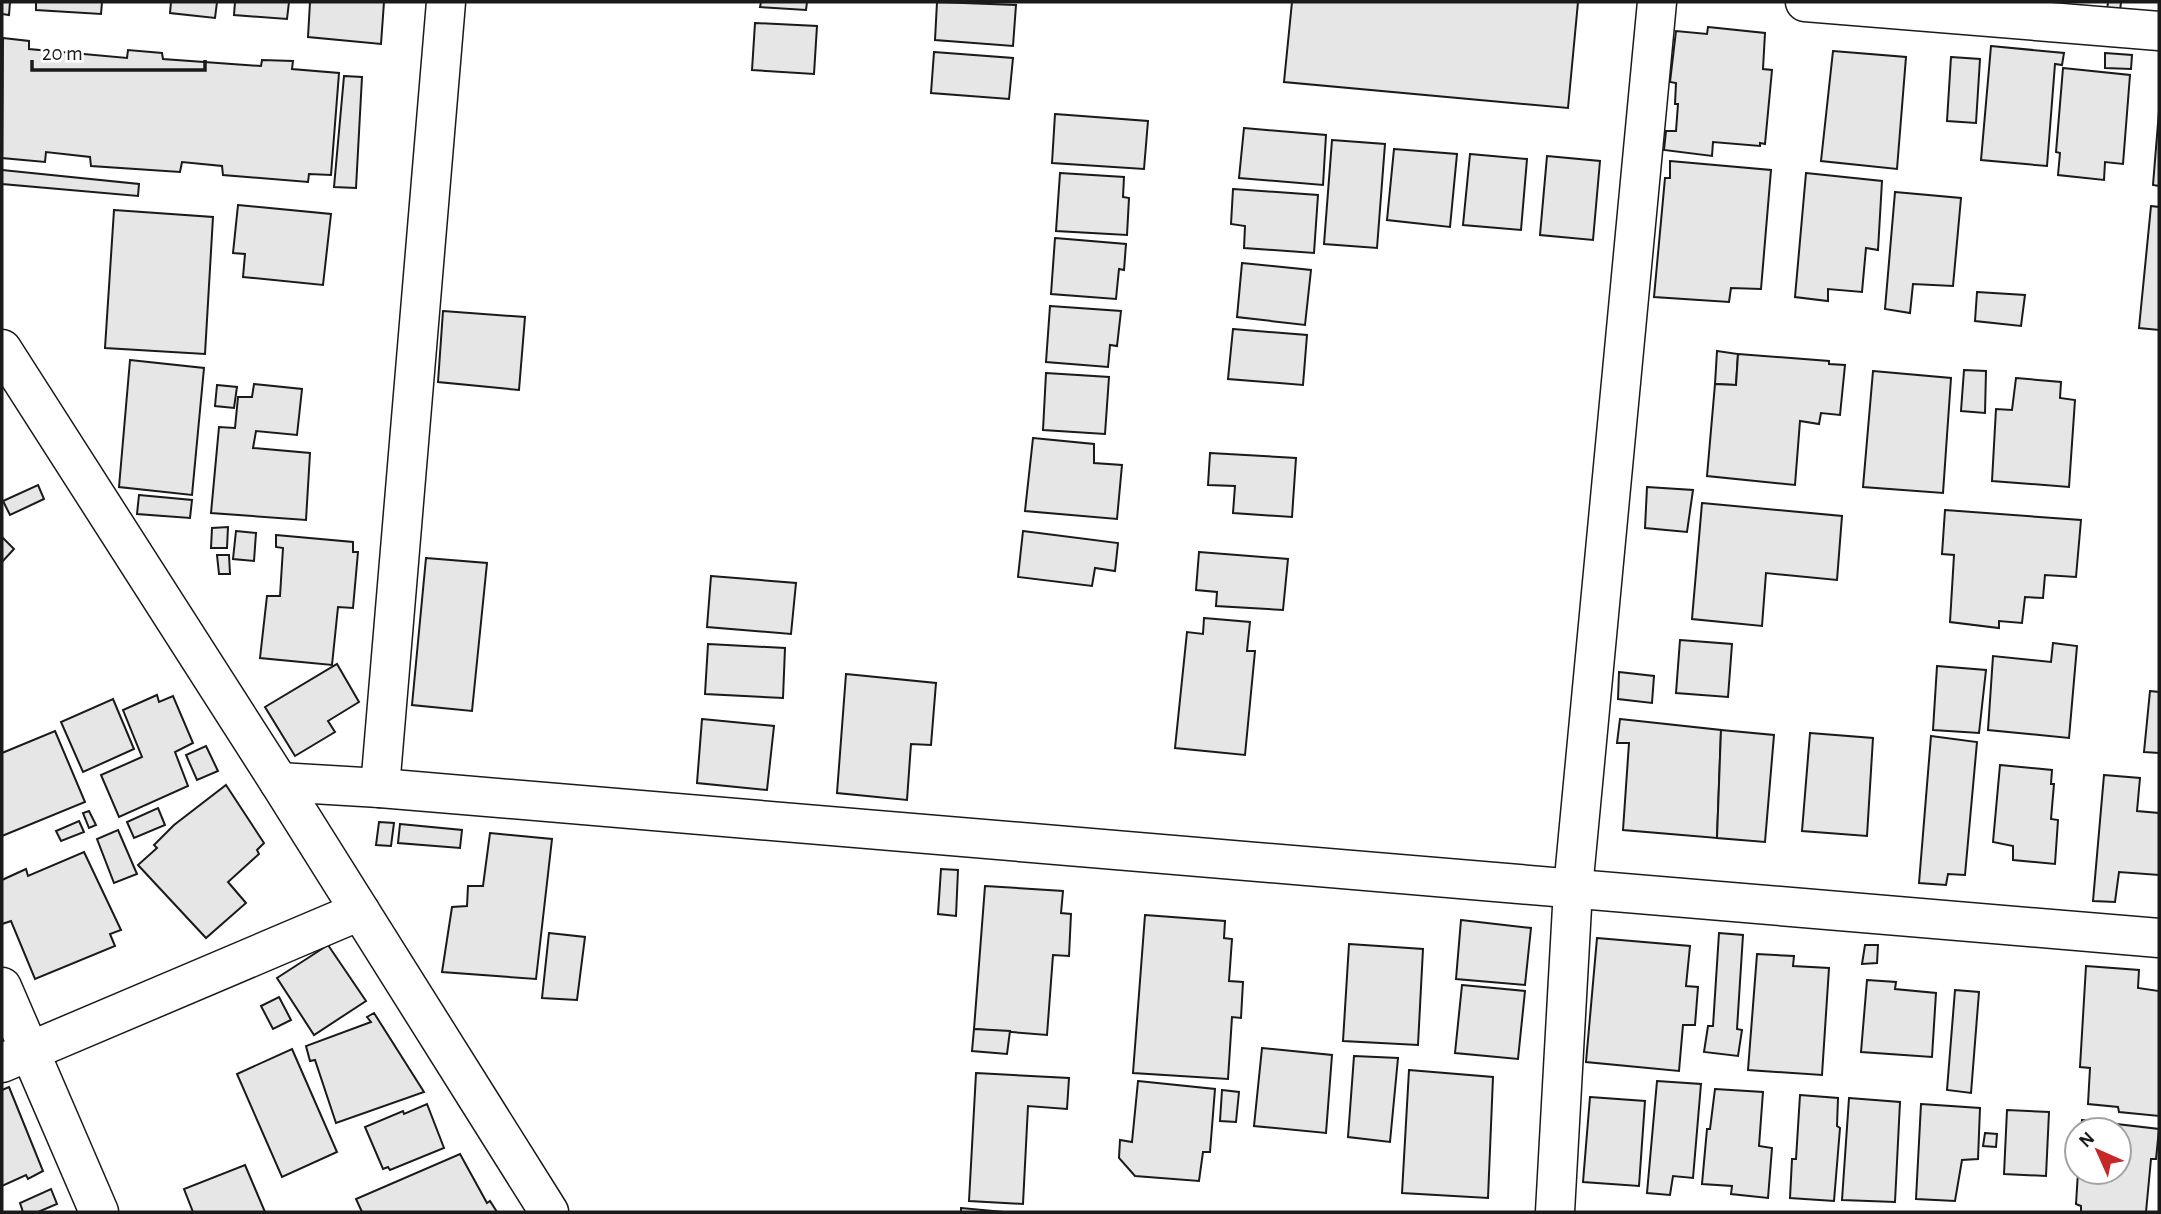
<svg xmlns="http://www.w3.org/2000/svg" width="2161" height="1214" font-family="'Alegreya Sans',sans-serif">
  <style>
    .building { fill: #e6e6e6; stroke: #1a1a1a; stroke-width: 2 }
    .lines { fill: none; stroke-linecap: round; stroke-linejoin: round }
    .minor-casing { stroke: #1a1a1a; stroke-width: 41 }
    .minor { stroke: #fff; stroke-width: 38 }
  </style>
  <rect width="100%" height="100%" fill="#fff"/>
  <!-- building -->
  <g class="building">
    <polygon points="2,2 10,2 9,15 2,14"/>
    <polygon points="36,2 102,2 101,14 36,10"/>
    <polygon points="171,2 217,2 215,18 170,13"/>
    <polygon points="235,2 289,2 287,19 234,15"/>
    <polygon points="310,2 384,2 381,44 308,37"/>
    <polygon points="761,2 807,2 806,10 760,7"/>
    <polygon points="937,2 1016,5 1013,46 935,40"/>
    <polygon points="1292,2 1578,2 1568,108 1284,82"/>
    <polygon points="2108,2 2121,2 2120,11 2107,11"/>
    <polygon points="755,23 817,26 814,74 752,70"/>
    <polygon points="1708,27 1765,33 1763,69 1772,70 1765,144 1760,143 1760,146 1713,142 1712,156 1664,150 1666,131 1676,131 1678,104 1675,104 1676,83 1670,82 1676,31 1707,34"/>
    <polygon points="3,38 29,41 29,49 127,58 128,50 162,53 163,59 261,66 262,60 293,61 292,69 339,73 331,175 309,174 308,182 223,175 222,166 182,162 180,172 91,166 90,157 46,152 45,162 2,158"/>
    <polygon points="1991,46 2064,53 2062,65 2055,64 2047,166 1981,160"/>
    <polygon points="1833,51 1906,57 1897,169 1821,161"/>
    <polygon points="934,52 1013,58 1009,99 931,93"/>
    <polygon points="2105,53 2132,55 2131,69 2105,68"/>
    <polygon points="1951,57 1980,59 1976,123 1947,121"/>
    <polygon points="2063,68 2130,75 2123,164 2105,162 2104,180 2058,175 2060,153 2056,152"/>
    <polygon points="344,76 362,77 356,188 334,187"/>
    <polygon points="2159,111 2159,186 2153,185"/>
    <polygon points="1055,114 1148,121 1144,169 1052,163"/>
    <polygon points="1244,128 1326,135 1323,185 1239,178"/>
    <polygon points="1332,140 1385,144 1377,248 1324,244"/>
    <polygon points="1394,149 1457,154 1450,227 1387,220"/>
    <polygon points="1470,154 1527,159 1521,230 1463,225"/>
    <polygon points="1547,156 1600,161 1593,240 1540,235"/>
    <polygon points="1670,161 1771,170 1761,289 1731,288 1729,302 1654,297 1665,178 1670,178"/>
    <polygon points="2,170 139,184 138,196 2,184"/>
    <polygon points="1060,173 1124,177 1123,197 1129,198 1127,235 1056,231"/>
    <polygon points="1806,173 1882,181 1878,250 1866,248 1862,292 1828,289 1828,301 1795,297"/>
    <polygon points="1233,189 1318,195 1314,253 1244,248 1245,226 1231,224"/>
    <polygon points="1895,192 1961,198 1953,286 1913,284 1910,313 1885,309"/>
    <polygon points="238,205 331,214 323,285 243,277 245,254 233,253"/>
    <polygon points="2151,206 2159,207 2159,330 2139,328"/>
    <polygon points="114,210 213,217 205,354 105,348"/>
    <polygon points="1055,238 1126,244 1124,270 1119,269 1116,299 1051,294"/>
    <polygon points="1242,263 1311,270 1305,325 1237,317"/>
    <polygon points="1977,292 2025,295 2021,326 1975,321"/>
    <polygon points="1050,306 1121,311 1117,346 1110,345 1108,367 1046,362"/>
    <polygon points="443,311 525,317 519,390 438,382"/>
    <polygon points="1233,329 1307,335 1303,385 1228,379"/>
    <polygon points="1717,351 1738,354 1736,385 1715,384"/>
    <polygon points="1738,354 1829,361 1829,364 1845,365 1840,415 1821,413 1819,424 1800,421 1795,485 1707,476 1715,384 1736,385"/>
    <polygon points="130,360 204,368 192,495 119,487"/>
    <polygon points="1964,370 1986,371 1985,413 1961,411"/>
    <polygon points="1873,371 1951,378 1943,493 1863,487"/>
    <polygon points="1046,373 1109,377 1105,434 1043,430"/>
    <polygon points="2016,378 2061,382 2060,398 2075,400 2069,487 1992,481 1996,409 2012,410"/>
    <polygon points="254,384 302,389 297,435 256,431 253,448 310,453 306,520 211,513 219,427 235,428 238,397 252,397"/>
    <polygon points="217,385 237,387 234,408 215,406"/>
    <polygon points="1033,438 1094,444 1094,463 1122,465 1117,519 1025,511"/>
    <polygon points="1210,453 1296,458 1292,517 1233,513 1235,486 1208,485"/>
    <polygon points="38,485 44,499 10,515 3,501"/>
    <polygon points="1647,487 1693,490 1687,532 1645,528"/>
    <polygon points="139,495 192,500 190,518 137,514"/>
    <polygon points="1702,503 1842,516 1837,580 1766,573 1762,626 1692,619"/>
    <polygon points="1945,510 2081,520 2076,577 2045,575 2043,598 2025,597 2022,623 1999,621 1999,628 1950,622 1954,555 1942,554"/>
    <polygon points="228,527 227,548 211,548 212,528"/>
    <polygon points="236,531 256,533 254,561 233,559"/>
    <polygon points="1023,531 1118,543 1115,571 1095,568 1092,586 1018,577"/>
    <polygon points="276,535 353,542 353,552 358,552 353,608 338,607 332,665 260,658 267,596 280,596 283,548 276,547"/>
    <polygon points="2,537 14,549 2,562"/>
    <polygon points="1199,552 1288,559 1283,610 1216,606 1217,592 1196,590"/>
    <polygon points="217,555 229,555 230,574 219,574"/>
    <polygon points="426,558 487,563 472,711 412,705"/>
    <polygon points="711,576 796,583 791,634 707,627"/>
    <polygon points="1204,618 1250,622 1247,651 1255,651 1245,755 1175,748 1187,632 1203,634"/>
    <polygon points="1680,640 1732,644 1728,697 1676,693"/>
    <polygon points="2053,643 2077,646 2069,738 1988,730 1993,656 2051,662"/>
    <polygon points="708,644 785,648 783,698 705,694"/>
    <polygon points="337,664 359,702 328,721 335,732 295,756 265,707"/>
    <polygon points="1937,666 1986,670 1979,733 1933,730"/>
    <polygon points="1619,672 1654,676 1652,703 1618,699"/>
    <polygon points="846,674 936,683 931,745 911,744 907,800 837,793"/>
    <polygon points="2150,691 2159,692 2159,753 2144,752"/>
    <polygon points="157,695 159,702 173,696 193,743 175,752 188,786 119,817 101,775 142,757 123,710"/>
    <polygon points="113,699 134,749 83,772 61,722"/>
    <polygon points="702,719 774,726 767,790 697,783"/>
    <polygon points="1620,719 1721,730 1717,838 1623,830 1629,743 1617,743"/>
    <polygon points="1721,730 1774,735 1765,842 1717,838"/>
    <polygon points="55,731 85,802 2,836 2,753"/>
    <polygon points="1810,733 1873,738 1867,836 1802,831"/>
    <polygon points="1931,736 1977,742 1965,875 1948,874 1946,885 1919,883"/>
    <polygon points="206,746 218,771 197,780 186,755"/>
    <polygon points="2000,765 2052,770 2051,784 2054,784 2051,819 2058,820 2055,864 2013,860 2013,846 1993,842"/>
    <polygon points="2104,775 2140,778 2137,811 2159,813 2159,875 2119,872 2115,902 2093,901"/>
    <polygon points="226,785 264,843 257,850 259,854 228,882 246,903 206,938 138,865 157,848 154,845 174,825"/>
    <polygon points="158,808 165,825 134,838 127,822"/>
    <polygon points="89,811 96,825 89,828 83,813"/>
    <polygon points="79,821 84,832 61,841 56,831"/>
    <polygon points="379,822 394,823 391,846 376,845"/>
    <polygon points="400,824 462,830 460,848 398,843"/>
    <polygon points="118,830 137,874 114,883 97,839"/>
    <polygon points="490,833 552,839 536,979 442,972 452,907 467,906 468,886 483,886"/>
    <polygon points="84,852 121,930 110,934 115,946 35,979 11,921 2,924 2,880 26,869 28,876"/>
    <polygon points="941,869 958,870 956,916 938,914"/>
    <polygon points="985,886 1063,891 1061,913 1071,914 1069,956 1053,955 1047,1035 974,1029"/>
    <polygon points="1145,915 1225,921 1224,938 1232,939 1229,981 1243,982 1241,1018 1232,1017 1228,1079 1133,1073"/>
    <polygon points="1461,920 1531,928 1525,985 1456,979"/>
    <polygon points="549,933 585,937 577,1000 542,998"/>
    <polygon points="1719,933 1743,935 1737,1029 1742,1030 1738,1056 1704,1052 1708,1026 1713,1026"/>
    <polygon points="1597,938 1690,946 1686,986 1698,987 1695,1025 1683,1025 1679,1071 1586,1062"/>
    <polygon points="1349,944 1423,949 1418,1045 1343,1041"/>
    <polygon points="328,945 366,1001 314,1035 277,978"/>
    <polygon points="1865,945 1878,945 1877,963 1862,964"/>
    <polygon points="1757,954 1794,956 1793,966 1829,968 1822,1075 1748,1070"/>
    <polygon points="2086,966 2139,970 2138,988 2159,991 2159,1116 2119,1112 2118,1107 2088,1104 2090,1068 2080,1067"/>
    <polygon points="1867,980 1896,982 1895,989 1936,993 1932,1057 1861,1052"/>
    <polygon points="1462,985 1525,991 1518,1059 1455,1053"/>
    <polygon points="1955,990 1979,992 1971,1093 1947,1090"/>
    <polygon points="279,997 291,1020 273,1029 261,1006"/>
    <polygon points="374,1013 424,1092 336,1123 315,1060 310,1061 306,1046 371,1022 367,1017"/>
    <polygon points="974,1029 1010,1031 1007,1054 972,1051"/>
    <polygon points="1262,1048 1332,1055 1326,1133 1254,1126"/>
    <polygon points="292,1049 337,1152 282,1177 237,1074"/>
    <polygon points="1354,1056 1398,1058 1390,1142 1348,1137"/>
    <polygon points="1409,1070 1493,1077 1488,1198 1402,1193"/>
    <polygon points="976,1073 1069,1078 1067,1109 1028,1106 1023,1204 969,1201"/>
    <polygon points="1138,1081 1215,1089 1210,1152 1203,1152 1199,1181 1135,1176 1119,1158 1120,1140 1132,1142"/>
    <polygon points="1657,1081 1701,1084 1693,1178 1673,1176 1670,1195 1647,1193"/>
    <polygon points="9,1087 43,1171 28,1179 26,1175 2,1186 2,1090"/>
    <polygon points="1715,1089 1763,1092 1759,1146 1772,1148 1768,1198 1731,1194 1732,1186 1702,1184 1707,1129 1710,1129"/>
    <polygon points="1222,1090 1239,1092 1236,1122 1220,1121"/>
    <polygon points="1800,1095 1838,1098 1837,1126 1840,1128 1834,1201 1790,1198 1792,1159 1796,1159"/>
    <polygon points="1590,1097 1645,1101 1639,1186 1583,1182"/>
    <polygon points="1849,1098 1900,1102 1895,1202 1842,1200"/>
    <polygon points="427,1104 444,1148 390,1170 388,1167 383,1169 365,1127 403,1111 404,1114"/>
    <polygon points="1921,1104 1980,1108 1978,1159 1962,1160 1955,1201 1916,1199"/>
    <polygon points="2007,1110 2049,1112 2046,1176 2004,1174"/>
    <polygon points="2082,1120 2159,1129 2156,1159 2151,1159 2146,1212 2081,1212 2081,1206 2076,1204 2078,1172 2119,1172 2119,1130 2081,1130"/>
    <polygon points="1985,1133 1997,1134 1996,1147 1983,1146"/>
    <polygon points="460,1154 487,1203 490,1201 497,1212 362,1212 356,1199"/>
    <polygon points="245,1165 265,1212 193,1212 184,1189"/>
    <polygon points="51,1189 57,1204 38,1212 23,1212 20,1203"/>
    <polygon points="961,1208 1004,1212 961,1212"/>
  </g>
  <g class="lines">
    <!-- minor casing -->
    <g class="minor-casing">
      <g id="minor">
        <polyline points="1805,2 2159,31"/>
        <polyline points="2,349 279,782 549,1212"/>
        <polyline points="279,782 380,788 2159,938"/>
        <polyline points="380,788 446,2"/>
        <polyline points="2,987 99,1212"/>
        <polyline points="2,1063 360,911"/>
        <polyline points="1555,1212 1573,889 1657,2"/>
      </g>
    </g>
    <!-- minor -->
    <use href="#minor" class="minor"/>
  </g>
  <!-- border -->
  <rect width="2161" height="1214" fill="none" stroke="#1a1a1a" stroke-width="7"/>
  <!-- north arrow -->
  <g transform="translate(2098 1151) rotate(315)"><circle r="33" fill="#ffffff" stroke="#a3a3a3" stroke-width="2"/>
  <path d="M0-5L12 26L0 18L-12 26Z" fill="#c62828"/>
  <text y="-10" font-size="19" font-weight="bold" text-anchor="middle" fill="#1a1a1a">N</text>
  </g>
  <!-- scale -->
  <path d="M32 60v10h173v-10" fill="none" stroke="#1a1a1a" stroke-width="3.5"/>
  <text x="42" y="60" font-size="21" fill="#1a1a1a" stroke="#ffffff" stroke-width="5" paint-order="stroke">20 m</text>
</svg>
